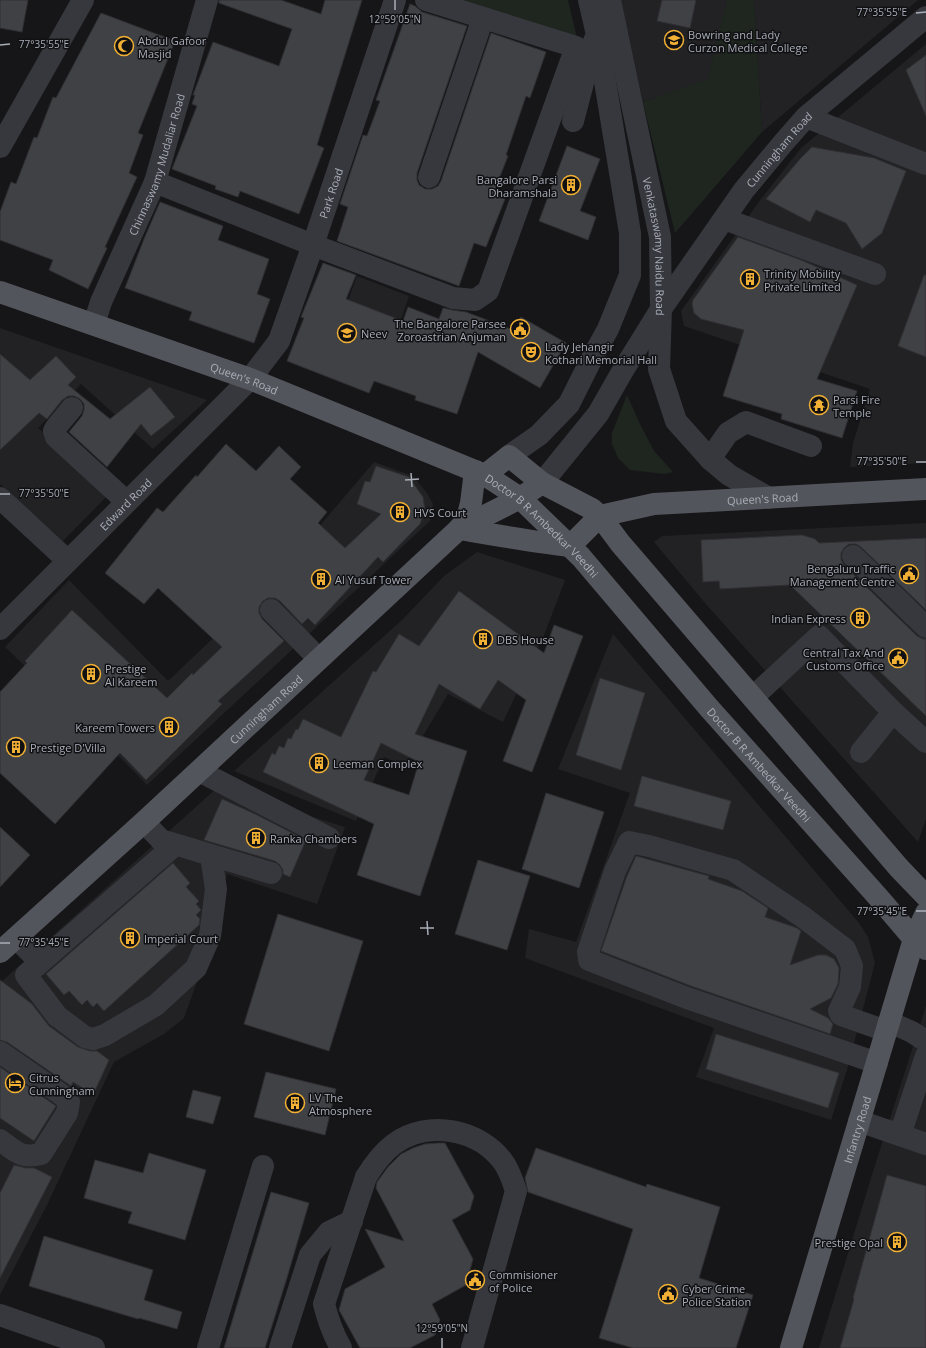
<svg xmlns="http://www.w3.org/2000/svg" width="926" height="1348" font-family="'Open Sans',sans-serif">
  <style>
    .built { fill: #222225 }
    .green { fill: #1e261f }
    .building { fill: #404145; stroke: #303034; fill-rule: evenodd }
    .lines { fill: none; stroke-linecap: round; stroke-linejoin: round }
    .minor { stroke: #37383d; stroke-width: 22 }
    .major { stroke: #53555c; stroke-width: 22 }
    .ticks { fill: none; stroke: #a8adb8; stroke-width: 1.5 }
    .labels { text-anchor: middle; dominant-baseline: central; stroke-width: 3; stroke-linejoin: round; paint-order: stroke }
    .poi-label { font-size: 11px; fill: #a8adb8; stroke: #111113; text-anchor: start }
    .street-label { font-size: 11px; fill: #a8adb8; stroke: #111113 }
    .ticks-label { font-size: 10px; text-anchor: middle; fill: #a8adb8; stroke: #111113; stroke-width: 3; stroke-linejoin: round; paint-order: stroke }
  </style>
  <rect width="100%" height="100%" fill="#161618"/>
  <!-- built -->
  <g class="built">
    <polygon points="621,0 727,0 708,80 643,102"/>
    <polygon points="754,0 918,0 762,132"/>
    <polygon points="926,44 926,463 850,467 853,443 870,389 684,326 681,311 761,199 801,148"/>
    <polygon points="357,276 409,296 382,375 294,342 303,319 317,324 346,306"/>
    <polygon points="0,328 207,400 153,449 81,384 38,428 108,495 63,541 0,484"/>
    <polygon points="374,462 413,476 427,493 433,504 430,521 147,785 109,746 5,647 69,580 168,681 271,583"/>
    <polygon points="926,523 926,819 918,842 705,603 654,542 662,536"/>
    <polygon points="477,552 565,580 543,638 503,722 448,694 405,766 384,757 356,821 234,771 403,619 444,576"/>
    <polygon points="613,634 859,923 868,937 875,963 847,1070 831,1120 696,1077 714,1028 525,958 529,929 576,942 630,793 558,769"/>
    <polygon points="218,787 345,827 317,904 227,874 219,921 184,1018 164,1034 114,1062 47,1205 0,1295 0,983"/>
    <polygon points="926,1006 926,1348 819,1348 876,1162"/>
  </g>
  <!-- green -->
  <g class="green">
    <polygon points="459,0 568,0 577,38"/>
    <polygon points="727,0 754,0 762,132 675,233 643,102 708,79"/>
    <polygon points="627,395 640,424 654,451 673,472 665,474 630,470 618,458 612,444 612,433"/>
  </g>
  <!-- building -->
  <g class="building">
    <polygon points="0,0 28,0 22,32 0,28"/>
    <polygon points="219,0 281,0 321,14 325,0 362,0 317,145 324,148 299,214 240,191 238,197 215,189 216,186 172,169 197,106 192,104 195,95 193,95 213,42 279,66 292,29 219,3"/>
    <polygon points="662,0 696,0 690,28 657,21"/>
    <polygon points="410,4 415,6 422,12 467,26 417,173 417,180 419,185 425,189 432,189 438,186 441,181 491,33 546,52 530,98 526,96 506,155 508,156 493,194 505,199 486,247 474,243 459,286 337,241 348,207 340,204 363,135 367,136 380,101 376,100"/>
    <polygon points="101,13 175,41 138,133 143,135 129,173 137,177 105,247 107,248 88,289 49,270 53,260 0,240 0,212 11,182 16,184 34,137 37,138 53,97 56,98"/>
    <polygon points="926,55 926,116 906,70"/>
    <polygon points="567,146 600,159 580,211 596,217 588,240 539,221"/>
    <polygon points="812,147 874,158 906,171 882,233 862,249 846,223 816,210 810,222 766,199 800,159"/>
    <polygon points="160,202 223,226 218,240 269,259 257,294 270,299 254,343 189,320 192,312 125,288 144,239"/>
    <polygon points="738,237 801,260 857,285 817,379 857,391 842,438 781,419 782,414 723,396 744,330 701,319 694,313 692,304 693,300"/>
    <polygon points="323,263 356,275 346,299 403,321 408,307 439,319 443,308 452,310 466,312 513,330 521,317 566,343 540,388 478,352 457,414 415,400 416,396 374,381 369,393 287,361 304,318 301,317"/>
    <polygon points="924,275 926,275 926,357 898,346"/>
    <polygon points="0,354 30,380 56,356 76,377 68,385 110,419 150,387 175,417 151,436 141,424 107,467 69,432 82,416 84,410 84,404 80,399 74,396 68,396 62,400 47,419 39,413 0,450"/>
    <polygon points="226,444 256,471 279,446 301,467 290,479 327,512 318,523 345,548 381,514 357,504 365,481 370,482 376,466 409,477 423,497 425,510 420,524 383,562 378,557 315,625 308,618 302,624 280,601 275,598 268,598 263,601 259,607 259,613 262,619 284,641 218,701 222,704 146,780 120,753 55,824 0,773 0,692 27,663 25,661 72,610 167,698 192,673 193,675 222,647 158,588 144,604 105,573 157,508 163,512 196,475 197,477"/>
    <polygon points="802,535 815,539 819,543 926,538 926,610 861,547 856,544 849,544 844,548 841,553 841,560 844,565 917,636 923,639 926,639 926,716 790,585 720,589 719,581 703,582 701,540"/>
    <path d="M459,591L544,653L554,625L583,636L532,772L503,761L526,700L498,680L480,709L439,684L415,734L467,751L420,896L357,875L374,824L263,772L272,753L275,755L279,746L284,748L288,738L291,739L296,729L298,730L303,719L341,737L373,671L376,672L399,634L419,646ZM381,743L419,762L409,795L364,780Z"/>
    <polygon points="600,678 645,693 621,770 576,755"/>
    <polygon points="642,776 731,801 723,830 634,806"/>
    <polygon points="546,793 604,812 579,888 522,869"/>
    <polygon points="222,799 255,814 306,840 290,877 283,874 283,870 280,865 275,861 204,840"/>
    <polygon points="0,827 30,855 0,887"/>
    <polygon points="636,856 709,876 708,879 742,891 768,908 765,917 797,928 801,931 790,965 818,955 826,955 834,959 839,968 838,984 831,998 810,1009 828,1018 833,1024 830,1034 691,986 601,951 627,876"/>
    <polygon points="478,860 530,876 507,950 455,934"/>
    <polygon points="173,863 190,883 186,887 199,901 196,904 201,910 196,915 200,919 199,925 104,1011 97,1003 93,1007 87,1000 82,1005 69,991 64,995 46,974"/>
    <polygon points="278,914 363,941 329,1051 244,1024"/>
    <polygon points="0,980 32,1004 49,1026 78,1047 90,1051 97,1051 109,1060 93,1095 73,1082 71,1086 7,1042 0,1040"/>
    <polygon points="716,1034 839,1073 828,1108 706,1069"/>
    <polygon points="0,1067 56,1106 34,1141 0,1118"/>
    <polygon points="266,1072 336,1089 325,1135 254,1117"/>
    <polygon points="193,1090 221,1097 213,1124 186,1117"/>
    <polygon points="438,1143 445,1143 474,1196 470,1210 452,1220 473,1259 466,1285 432,1304 440,1320 435,1335 410,1348 360,1348 339,1310 345,1289 385,1267 365,1229 404,1241 376,1188 377,1182 388,1167 401,1154 413,1148 425,1144"/>
    <polygon points="536,1148 646,1187 647,1184 720,1207 699,1278 753,1295 736,1348 633,1348 599,1338 633,1229 528,1192 525,1178"/>
    <polygon points="149,1153 206,1170 185,1240 128,1223 132,1212 84,1198 95,1160 143,1173"/>
    <polygon points="14,1165 26,1168 34,1168 52,1177 0,1278 0,1193"/>
    <polygon points="887,1175 926,1186 926,1348 840,1348 854,1299 853,1298"/>
    <polygon points="271,1192 309,1203 286,1281 265,1348 224,1348"/>
    <polygon points="44,1236 153,1270 144,1300 182,1312 177,1329 139,1318 138,1319 29,1286"/>
  </g>
  <g class="lines">
    <!-- minor -->
    <g class="minor">
      <path id="s1" d="M610,0L660,237L661,309L659,369L676,421L710,459L729,475L769,498"/>
      <polyline points="806,117 926,164"/>
      <polyline points="573,121 594,41"/>
      <polyline points="0,147 83,0"/>
      <polyline points="429,177 483,18"/>
      <polyline points="155,182 313,245 453,298 475,300 488,291 576,47 426,0"/>
      <polyline points="724,219 875,274"/>
      <path id="s2" d="M94,324L101,302L155,182L207,0"/>
      <polyline points="72,408 57,426 54,431 56,437 127,502"/>
      <polyline points="509,456 539,435 569,404 591,360 608,329 630,275 630,233 598,39 589,0"/>
      <polyline points="710,459 728,433 746,422 811,446"/>
      <path id="s3" d="M542,483L598,414L622,372L661,309L744,190L784,142L806,117L926,17"/>
      <polyline points="0,498 68,561"/>
      <polyline points="853,556 926,627"/>
      <polyline points="271,610 319,659"/>
      <path id="s4" d="M0,629L250,379L279,341L313,245L395,0"/>
      <polyline points="753,697 819,636 893,712 926,742"/>
      <polyline points="861,752 893,712"/>
      <polyline points="199,771 329,838"/>
      <polyline points="144,822 161,840 271,873"/>
      <polyline points="175,845 26,975 57,1016 85,1037 93,1039 105,1035 156,1005 196,968 210,936 216,889 211,856"/>
      <polyline points="16,938 40,962"/>
      <polyline points="889,1022 912,1032 926,1041"/>
      <path d="M0,1052L62,1095L69,1102L67,1113L41,1154C21,1159 15,1151 0,1140"/>
      <polyline points="877,1063 687,998 589,960 588,952 615,871 629,842 649,846 733,870 803,917 845,949 852,966 850,987 839,1011 841,1015 886,1031"/>
      <polyline points="859,1121 926,1144"/>
      <polyline points="900,1135 926,1056"/>
      <polyline points="0,1315 94,1348"/>
      <polyline points="208,1348 263,1166"/>
      <polyline points="280,1348 310,1255 329,1232 352,1221"/>
      <path d="M341,1348C333,1334 328,1320 324,1304L366,1177C374,1164 382,1153 394,1144C428,1119 480,1129 504,1163C510,1172 513,1182 516,1191L472,1348"/>
    </g>
    <!-- major -->
    <g class="major">
      <path id="s5" d="M0,292L250,379L475,471L485,475L520,498L581,557L709,708L878,897L914,939L926,949"/>
      <polyline points="485,475 509,456 542,483 592,509 600,516 620,543 899,868 926,896"/>
      <path id="s6" d="M600,516L654,504L926,489"/>
      <path d="M459,529C496,535 533,542 570,546"/>
      <polyline points="459,529 467,519 471,503 475,471"/>
      <polyline points="570,546 600,516"/>
      <path id="s7" d="M0,952L144,822L459,529L520,498L542,483"/>
      <path id="s8" d="M791,1348L905,969L914,939L926,913"/>
    </g>
  </g>
  <!-- ticks -->
  <path class="ticks" d="M395,0V10M916,13L926,12M0,45L10,44M916,462H926M411,473L412,487M405,480L419,479M0,494H10M916,911H926M427,921L428,935M420,928H434M0,943H10M442,1338V1348"/>
  <!-- icons -->
  <defs>
    <g id="university-ring" transform="scale(1)"><circle r="9.5" fill="#111113" stroke="#f2b134" stroke-width="1.5"/><path d="M0-5L7-2L0 1L-7-2ZM-4 1L0 2.5L4 1V4Q0 6-4 4Z" fill="#f2b134"/></g>
    <g id="mosque-ring" transform="scale(1)"><circle r="9.5" fill="#111113" stroke="#f2b134" stroke-width="1.5"/><path d="M3.5-4.9A6 6 0 1 0 3.5 4.9A5 5 0 1 1 3.5-4.9Z" fill="#f2b134"/></g>
    <g id="building-ring" transform="scale(1)"><circle r="9.5" fill="#111113" stroke="#f2b134" stroke-width="1.5"/><path d="M-4-6H4V6H1V3H-1V6H-4ZM-2.5-4.3h1.7v1.8h-1.7ZM.8-4.3h1.7v1.8H.8ZM-2.5-1h1.7V.8h-1.7ZM.8-1h1.7V.8H.8Z" fill="#f2b134"/></g>
    <g id="civic-ring" transform="scale(1)"><circle r="9.5" fill="#111113" stroke="#f2b134" stroke-width="1.5"/><path d="M-.6-6.5H3V-4.5H.6V-3L4-1V1h2V6H-6V1h2V-1L-.6-3ZM-1.2 2.5V6h2.4V2.5Z" fill="#f2b134"/></g>
    <g id="school-ring" transform="scale(1)"><circle r="9.5" fill="#111113" stroke="#f2b134" stroke-width="1.5"/><path d="M0-5L7-2L0 1L-7-2ZM-4 1L0 2.5L4 1V4Q0 6-4 4Z" fill="#f2b134"/></g>
    <g id="theatre-ring" transform="scale(1)"><circle r="9.5" fill="#111113" stroke="#f2b134" stroke-width="1.5"/><path d="M-5-5.5Q0-4 5-5.5V0Q5 5 0 6Q-5 5-5 0ZM-3.3-2.5H-1v1.5H-3.3ZM1-2.5H3.3v1.5H1ZM-2.8 1Q0 5.5 2.8 1Z" fill="#f2b134"/></g>
    <g id="temple-ring" transform="scale(1)"><circle r="9.5" fill="#111113" stroke="#f2b134" stroke-width="1.5"/><path d="M0-6L5-2H3V0L6.5 2.5H4V6H1.5V3h-3V6H-4V2.5H-6.5L-3 0V-2H-5Z" fill="#f2b134"/></g>
    <g id="hotel-ring" transform="scale(1)"><circle r="9.5" fill="#111113" stroke="#f2b134" stroke-width="1.5"/><path d="M-6-4.5h1.5V1H6V5H4.5V3h-9V5H-6ZM-4 0a1.8 1.8 0 1 1 3.6 0ZM.5 0V-2.5h3Q6-2.5 6 0Z" fill="#f2b134"/></g>
  </defs>
  <g fill-rule="evenodd">
    <use href="#university-ring" x="674" y="40"/>
    <use href="#mosque-ring" x="124" y="46"/>
    <use href="#building-ring" x="571" y="185"/>
    <use href="#building-ring" x="750" y="279"/>
    <use href="#civic-ring" x="520" y="329"/>
    <use href="#school-ring" x="347" y="333"/>
    <use href="#theatre-ring" x="531" y="352"/>
    <use href="#temple-ring" x="819" y="405"/>
    <use href="#building-ring" x="400" y="512"/>
    <use href="#civic-ring" x="909" y="574"/>
    <use href="#building-ring" x="321" y="579"/>
    <use href="#building-ring" x="860" y="618"/>
    <use href="#building-ring" x="483" y="639"/>
    <use href="#civic-ring" x="898" y="658"/>
    <use href="#building-ring" x="91" y="674"/>
    <use href="#building-ring" x="169" y="727"/>
    <use href="#building-ring" x="16" y="747"/>
    <use href="#building-ring" x="319" y="763"/>
    <use href="#building-ring" x="256" y="838"/>
    <use href="#building-ring" x="130" y="938"/>
    <use href="#hotel-ring" x="15" y="1083"/>
    <use href="#building-ring" x="295" y="1103"/>
    <use href="#building-ring" x="897" y="1242"/>
    <use href="#civic-ring" x="475" y="1280"/>
    <use href="#civic-ring" x="668" y="1294"/>
  </g>
  <g class="labels">
    <!-- poi labels -->
    <g class="poi-label">
      <text x="688" y="34">Bowring and Lady<tspan x="688" dy="13">Curzon Medical College</tspan></text>
      <text x="138" y="40">Abdul Gafoor<tspan x="138" dy="13">Masjid</tspan></text>
      <text x="557" y="179" text-anchor="end">Bangalore Parsi<tspan x="557" dy="13">Dharamshala</tspan></text>
      <text x="764" y="273">Trinity Mobility<tspan x="764" dy="13">Private Limited</tspan></text>
      <text x="506" y="323" text-anchor="end">The Bangalore Parsee<tspan x="506" dy="13">Zoroastrian Anjuman</tspan></text>
      <text x="361" y="333">Neev</text>
      <text x="545" y="346">Lady Jehangir<tspan x="545" dy="13">Kothari Memorial Hall</tspan></text>
      <text x="833" y="399">Parsi Fire<tspan x="833" dy="13">Temple</tspan></text>
      <text x="414" y="512">HVS Court</text>
      <text x="895" y="568" text-anchor="end">Bengaluru Traffic<tspan x="895" dy="13">Management Centre</tspan></text>
      <text x="335" y="579">Al Yusuf Tower</text>
      <text x="846" y="618" text-anchor="end">Indian Express</text>
      <text x="497" y="639">DBS House</text>
      <text x="884" y="652" text-anchor="end">Central Tax And<tspan x="884" dy="13">Customs Office</tspan></text>
      <text x="105" y="668">Prestige<tspan x="105" dy="13">Al Kareem</tspan></text>
      <text x="155" y="727" text-anchor="end">Kareem Towers</text>
      <text x="30" y="747">Prestige D'Villa</text>
      <text x="333" y="763">Leeman Complex</text>
      <text x="270" y="838">Ranka Chambers</text>
      <text x="144" y="938">Imperial Court</text>
      <text x="29" y="1077">Citrus<tspan x="29" dy="13">Cunningham</tspan></text>
      <text x="309" y="1097">LV The<tspan x="309" dy="13">Atmosphere</tspan></text>
      <text x="883" y="1242" text-anchor="end">Prestige Opal</text>
      <text x="489" y="1274">Commisioner<tspan x="489" dy="13">of Police</tspan></text>
      <text x="682" y="1288">Cyber Crime<tspan x="682" dy="13">Police Station</tspan></text>
    </g>
    <!-- street labels -->
    <g class="street-label">
      <text stroke="none"><textPath href="#s3" startOffset="410">Cunningham Road</textPath></text>
      <text stroke="none"><textPath href="#s2" startOffset="172">Chinnaswamy Mudaliar Road</textPath></text>
      <text stroke="none"><textPath href="#s4" startOffset="558">Park Road</textPath></text>
      <text stroke="none"><textPath href="#s1" startOffset="251">Venkataswamy Naidu Road</textPath></text>
      <text stroke="none"><textPath href="#s5" startOffset="259">Queen's Road</textPath></text>
      <text stroke="none"><textPath href="#s6" startOffset="164">Queen's Road</textPath></text>
      <text stroke="none"><textPath href="#s4" startOffset="177">Edward Road</textPath></text>
      <text stroke="none"><textPath href="#s5" startOffset="595">Doctor B R Ambedkar Veedhi</textPath></text>
      <text stroke="none"><textPath href="#s7" startOffset="360">Cunningham Road</textPath></text>
      <text stroke="none"><textPath href="#s5" startOffset="919">Doctor B R Ambedkar Veedhi</textPath></text>
      <text stroke="none"><textPath href="#s8" startOffset="228">Infantry Road</textPath></text>
    </g>
  </g>
  <g class="ticks-label">
    <text x="882" y="16">77°35'55"E</text>
    <text x="395" y="23">12°59'05"N</text>
    <text x="44" y="48">77°35'55"E</text>
    <text x="882" y="465">77°35'50"E</text>
    <text x="44" y="497">77°35'50"E</text>
    <text x="882" y="915">77°35'45"E</text>
    <text x="44" y="946">77°35'45"E</text>
    <text x="442" y="1332">12°59'05"N</text>
  </g>
</svg>
